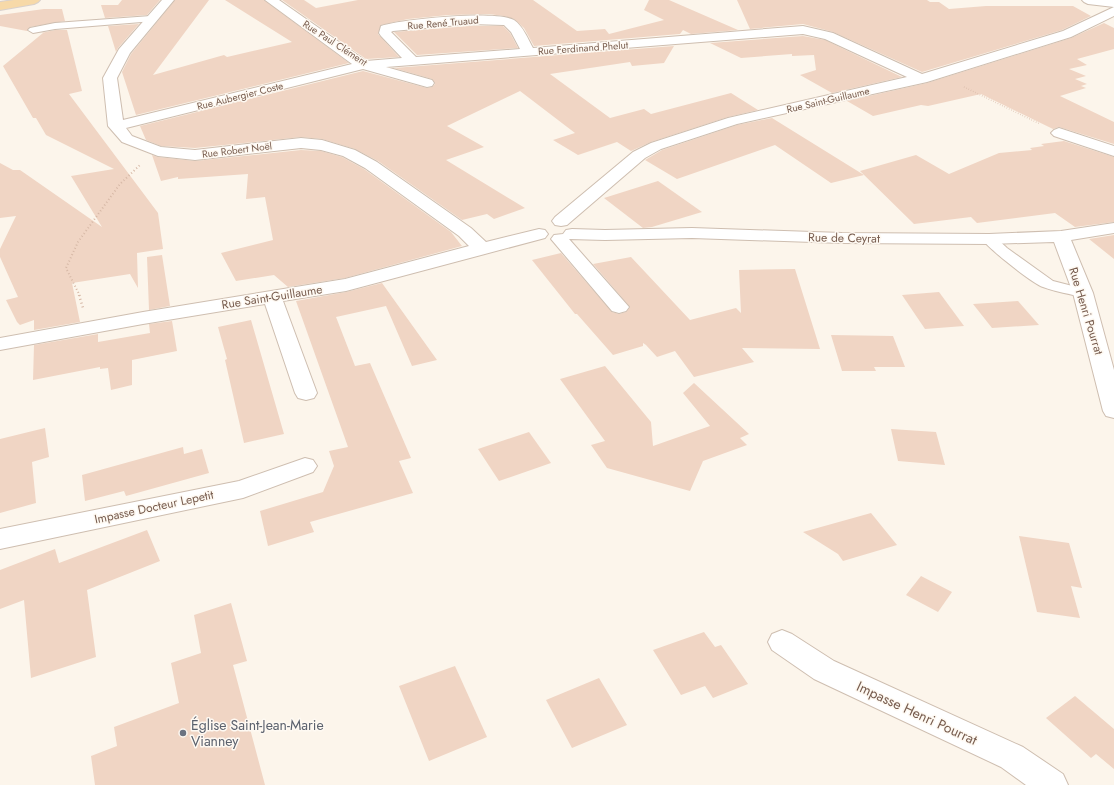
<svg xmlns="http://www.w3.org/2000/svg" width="1114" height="785" font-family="Jost,sans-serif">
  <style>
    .building { fill: #f0d5c4 }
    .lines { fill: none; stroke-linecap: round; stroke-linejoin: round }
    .lane-casing { stroke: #cebeb0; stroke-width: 2 }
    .street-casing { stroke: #cebeb0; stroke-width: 2 }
    .primary-casing { stroke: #d9d1cd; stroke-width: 2 }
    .path-far2 { stroke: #d6b8a6; stroke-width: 1.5; stroke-dasharray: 0.5 2; stroke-linecap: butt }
    .path-far1 { stroke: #d6b8a6; stroke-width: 2; stroke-dasharray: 1 2.5; stroke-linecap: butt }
    .path { stroke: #d6b8a6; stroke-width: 2.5; stroke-dasharray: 1 3; stroke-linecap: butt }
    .lane { fill: #fff; fill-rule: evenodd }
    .street { fill: #fff; fill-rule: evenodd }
    .primary { fill: #f7d9a8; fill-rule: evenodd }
    .worship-dot { fill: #6b7280; stroke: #fef9f2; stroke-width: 1.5 }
    .labels { text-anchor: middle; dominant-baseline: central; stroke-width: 3; stroke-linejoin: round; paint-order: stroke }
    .far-street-label { font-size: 10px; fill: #775c4e; stroke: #fef9f2 }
    .street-label { font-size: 12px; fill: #775c4e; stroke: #fef9f2 }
    .near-street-label { font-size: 14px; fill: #775c4e; stroke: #fef9f2 }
    .near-worship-label { font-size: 14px; fill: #5b616d; stroke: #fef9f2; text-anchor: start }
  </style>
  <rect width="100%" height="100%" fill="#fcf5eb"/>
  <!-- building -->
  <g class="building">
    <polygon points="122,0 160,0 147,15 105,18 101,5 118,5"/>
    <polygon points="175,0 209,0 153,75 224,55 227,57 292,42 225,0 264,0 349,63 136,115 122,72 131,54"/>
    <polygon points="282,0 304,0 316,8 358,0 533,0 577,31 605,29 609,34 664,20 644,10 649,0 669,0 738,30 691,34 683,30 680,34 534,46 524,28 514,19 504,16 489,14 448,15 408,19 381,25 378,34 399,57 366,59"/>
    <polygon points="737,0 927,0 930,2 939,2 949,9 986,6 1073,6 1091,16 1062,30 922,72 833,32 803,24 750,29"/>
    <polygon points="44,9 62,9 65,21 30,27 27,31 0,26 0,15"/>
    <polygon points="1104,23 1114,28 1114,49 1077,59 1087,65 1069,69 1086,76 1075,79 1087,84 1081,86 1086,88 1060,96 1114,122 1114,144 1059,127 1053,129 981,94 928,106 921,105 873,116 847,101 927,83 1071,38"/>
    <polygon points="139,24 118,48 116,52 108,26"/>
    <polygon points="470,26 503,26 510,33 518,48 417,55 394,32"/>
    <polygon points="55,30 67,30 82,91 69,94 158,213 163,249 137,253 138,288 130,274 72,283 80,322 34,330 34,320 20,325 17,322 6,300 18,297 0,257 0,249 16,216 0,218 0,163 13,170 20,170 102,227 71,176 114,169 46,135 36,118 33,118 3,66 43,33 41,33"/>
    <polygon points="803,36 825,40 902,77 832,93 800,75 816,70 814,55 792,56 792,54 741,58 710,43"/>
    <polygon points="674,46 664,63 632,66 630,62 550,74 610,118 644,109 651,114 731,93 758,110 728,117 651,142 631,151 617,142 578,155 553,140 575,133 520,91 447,126 484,147 446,160 525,208 494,219 487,214 462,220 378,161 355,149 322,139 301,137 195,148 161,146 146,140 140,126 363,71 427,88 432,87 435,84 432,79 394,68"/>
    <polygon points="772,118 864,175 831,183 775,145 677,179 645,160 662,150 737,125"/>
    <polygon points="1064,141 1114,157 1114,222 1075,227 1055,213 977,223 971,217 914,224 860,171 916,155 949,174 999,153 1032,150 1030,148 1044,146 1041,144"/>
    <polygon points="301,150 321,151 342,157 364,169 451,232 462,246 345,278 288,287 274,275 236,281 221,253 273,240 265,197 246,199 248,174 178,179 178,177 161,181 152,155 158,157 195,161"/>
    <polygon points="658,181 702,212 652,227 643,228 604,198"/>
    <polygon points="1114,235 1114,259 1089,239"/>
    <polygon points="561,253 612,312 619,314 626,312 630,307 593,264 631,257 690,320 736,308 741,313 739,270 795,269 820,349 742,348 754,362 694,377 675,351 657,357 646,345 643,343 643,346 613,355 577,314 575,314 532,260"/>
    <polygon points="162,255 170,306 149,310 147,257"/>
    <polygon points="382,283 437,360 412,366 386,306 336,317 355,366 370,363 411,458 399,461 413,493 310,522 314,532 268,546 260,511 323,492 334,466 329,451 348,447 296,301 346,292"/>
    <polygon points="939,292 964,326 925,329 902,295"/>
    <polygon points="1018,301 1039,325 992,328 973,304"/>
    <polygon points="251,320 284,434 244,443 225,360 227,359 218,327"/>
    <polygon points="172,321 177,351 132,360 132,385 111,390 108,368 100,369 100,367 33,380 34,345 98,334 98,342 150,333 149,324"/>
    <polygon points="831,335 893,336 905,367 874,367 876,371 842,371"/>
    <polygon points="605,366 651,422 653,446 710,426 683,393 694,383 749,434 740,438 747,445 703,461 690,491 607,468 591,445 605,441 560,379"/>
    <polygon points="45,428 49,457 32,462 36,503 0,513 0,439"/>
    <polygon points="891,429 936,432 945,465 898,461"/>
    <polygon points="529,432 551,463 499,481 478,449"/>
    <polygon points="183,447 184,454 202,449 209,473 126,496 124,491 85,501 82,475"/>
    <polygon points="871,513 897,545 843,561 838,554 803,532"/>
    <polygon points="147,530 160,561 87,590 96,657 31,678 24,600 0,609 0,570 55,549 59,563"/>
    <polygon points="1019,536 1069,543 1082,588 1071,586 1080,618 1037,612"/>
    <polygon points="921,576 952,592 938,612 906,595"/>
    <polygon points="231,603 247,661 233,665 265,785 95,785 91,756 117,746 114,727 179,703 171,663 201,653 194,615"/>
    <polygon points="704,632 715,647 721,645 748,684 713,698 705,686 681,695 653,650"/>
    <polygon points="455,666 487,737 429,761 399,686"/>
    <polygon points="599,678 627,725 572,748 546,700"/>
    <polygon points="1075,696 1114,729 1114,769 1096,754 1091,758 1046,718"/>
  </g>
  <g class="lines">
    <!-- lane casing -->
    <g class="lane-casing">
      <g id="lane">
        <polygon points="151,16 156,19 154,21 55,29 33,33 28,30 30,28 55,23"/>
        <path d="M989,235L994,236L1007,248L1053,281L1088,290L1090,293L1088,296L1083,297C1070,294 1056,292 1043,287C1032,283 989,249 982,239L984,236Z"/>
      </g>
    </g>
    <!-- street casing -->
    <g class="street-casing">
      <g id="street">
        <path d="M162,0H174L130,53L117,78L123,120L352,64L265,0H279L366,61L402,58L381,36L379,33L381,26C402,19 496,10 514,20C523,26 528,39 533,48L803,26L833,33L922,74L1063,31L1114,7V16L1071,37L927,82L737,124L661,149L645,158L567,225L561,226L555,225L552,221L555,217L633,152L651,143L728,118L907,77L825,39L803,34L386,67L432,80L434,83L432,86L427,87L363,69L126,128L132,136L161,147L195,150L301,138L322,140L355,150L377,162L471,228L486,242L539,229L545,230L548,234L545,238L346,291L283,301L317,393L314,398L306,400L298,398L295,393L265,304L143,324L0,350V338L143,312L345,279L469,246L459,236L365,168L343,156L321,150L301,148L195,160L158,156L122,142L108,126L103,78L119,49ZM470,24L504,25L511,32L520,49L416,57L391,32L393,31Z"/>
        <polygon points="1082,0 1114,0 1114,7 1088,4 1084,2"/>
        <polygon points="1059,128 1114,146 1114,156 1054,136 1051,133 1054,130"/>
        <polygon points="1114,223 1114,233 1071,240 1093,293 1114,370 1114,418 1106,416 1103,411 1073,293 1054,242 989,244 842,243 692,238 605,240 569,239 629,307 626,311 619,313 612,311 551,239 554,235 563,234 566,230 572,229 605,230 692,228 842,233 989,234 1061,231"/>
        <polygon points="305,458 313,460 317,466 313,472 243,498 0,549 0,529 239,481"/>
        <polygon points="782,630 792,634 834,661 1023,747 1063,774 1068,785 1026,785 1001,767 814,679 772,650 768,642 772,634"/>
      </g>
    </g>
    <!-- primary casing -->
    <g class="primary-casing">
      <polygon id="primary" points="14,0 40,0 38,2 34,4 0,10 0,2"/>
    </g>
    <!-- path-far2 -->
    <polyline class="path-far2" points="964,87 1040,124"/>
    <!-- path-far1 -->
    <polyline class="path-far1" points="80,296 66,268 78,242 120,184 140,165"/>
    <!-- path -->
    <polyline class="path" points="79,295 83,308"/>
    <!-- lane -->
    <use href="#lane" class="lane"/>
    <!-- street -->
    <use href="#street" class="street"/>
    <!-- primary -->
    <use href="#primary" class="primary"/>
  </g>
  <!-- markers -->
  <circle class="worship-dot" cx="183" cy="733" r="4"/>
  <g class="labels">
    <!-- far-street labels -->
    <g class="far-street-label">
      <text transform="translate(443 23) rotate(-5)">Rue René Truaud</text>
      <text transform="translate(335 43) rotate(33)">Rue Paul Clément</text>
      <text transform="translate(583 48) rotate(-4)">Rue Ferdinand Phelut</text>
      <text transform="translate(240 96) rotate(-14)">Rue Aubergier Coste</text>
      <text transform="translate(828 100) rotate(-13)">Rue Saint-Guillaume</text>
      <text transform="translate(237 150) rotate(-7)">Rue Robert Noël</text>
    </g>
    <!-- street labels -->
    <g class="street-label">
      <text transform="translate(844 238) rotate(1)">Rue de Ceyrat</text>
      <text transform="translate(272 297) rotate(-9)">Rue Saint-Guillaume</text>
      <text transform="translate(1086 311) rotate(73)">Rue Henri Pourrat</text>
      <text transform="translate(154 507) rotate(-12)">Impasse Docteur Lepetit</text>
    </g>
    <!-- near-street labels -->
    <g class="near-street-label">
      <text transform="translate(917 713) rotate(25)">Impasse Henri Pourrat</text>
    </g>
    <!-- near-worship labels -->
    <g class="near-worship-label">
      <text x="191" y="725">Église Saint-Jean-Marie<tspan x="191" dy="16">Vianney</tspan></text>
    </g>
  </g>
</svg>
